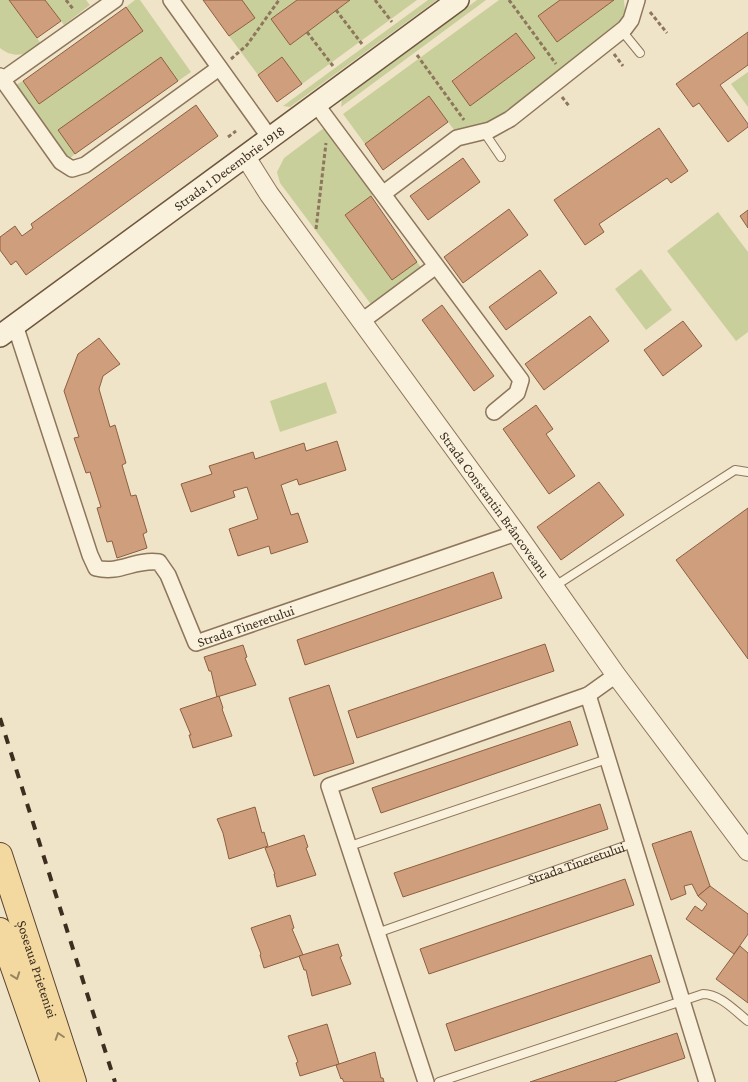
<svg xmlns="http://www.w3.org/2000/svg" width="748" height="1082" font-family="'Crimson Pro',serif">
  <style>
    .green { fill: #c9cf9b; fill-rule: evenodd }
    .building { fill: #cf9f7d; stroke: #8d5f41 }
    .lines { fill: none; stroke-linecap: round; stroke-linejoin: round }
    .service-casing { stroke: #8d765c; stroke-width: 10 }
    .minor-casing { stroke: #8d765c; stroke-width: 18 }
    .tertiary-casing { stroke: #8d765c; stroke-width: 21 }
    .secondary-casing { stroke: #6f573f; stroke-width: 24 }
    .primary-casing { stroke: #5b4430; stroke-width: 26 }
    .path { stroke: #8d765c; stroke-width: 3; stroke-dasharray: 4 2.5; stroke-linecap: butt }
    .service { stroke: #faf1dc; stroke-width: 8 }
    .minor { stroke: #faf1dc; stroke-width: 15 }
    .tertiary { stroke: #faf1dc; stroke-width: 19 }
    .secondary { stroke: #faf1dc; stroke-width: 21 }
    .primary { stroke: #f3d9a0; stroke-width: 24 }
    .rail { stroke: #3d2e20; stroke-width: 4; stroke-dasharray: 9 9; stroke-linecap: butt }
    .oneway { stroke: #988460 }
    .labels { text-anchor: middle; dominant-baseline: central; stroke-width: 4; stroke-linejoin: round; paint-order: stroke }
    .street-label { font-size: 14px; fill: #3d2e20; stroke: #f7eed8 }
  </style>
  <rect width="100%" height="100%" fill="#f0e4c8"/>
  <!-- green -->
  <g class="green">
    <path d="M0,0H9L42,45C28,54 15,60 0,48Z"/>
    <polygon points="45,0 86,0 90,5 64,25"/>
    <polygon points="135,0 140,0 191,72 178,81 59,131 75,154 69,159 16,85 23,81 39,104 142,31 126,7"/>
    <polygon points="242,0 297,0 271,19 290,45 350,0 417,0 302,84 282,58 258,75 229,36 254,18"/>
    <polygon points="428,0 437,0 290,107 283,106"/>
    <polygon points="477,0 486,0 341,107 342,99"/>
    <path d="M499,0H560L538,17L557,42L614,0H624L625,11L621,22L494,120L483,125L455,131L429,97L365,144L343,114ZM516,33L535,59L470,105L452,80Z"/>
    <polygon points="748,72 748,107 731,84"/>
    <polygon points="328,125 341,142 336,146 353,169 358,165 377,192 345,215 392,280 417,262 423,270 373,307 280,183 277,172 284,158"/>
    <polygon points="718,212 748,252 748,332 736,341 667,251"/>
    <polygon points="641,269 672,310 646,330 615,289"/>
    <polygon points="326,382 337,413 280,432 270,401"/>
  </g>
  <!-- building -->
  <g class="building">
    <polygon points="9,0 45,0 61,21 37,38"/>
    <polygon points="203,0 242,0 255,18 229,36"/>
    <polygon points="297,0 350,0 290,45 271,19"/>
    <polygon points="560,0 614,0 557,42 538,16"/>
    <polygon points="126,7 143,31 39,104 23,81"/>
    <polygon points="748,32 748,65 720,85 748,124 748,127 728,142 699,103 693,107 676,84"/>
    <polygon points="516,33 535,58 470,106 452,81"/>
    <polygon points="161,57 178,81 75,154 58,130"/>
    <polygon points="282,57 302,84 277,102 258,75"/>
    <polygon points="429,96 448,122 383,170 365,144"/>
    <polygon points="196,105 218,136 26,275 16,261 11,265 0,250 0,237 15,226 22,236 33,228 31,224"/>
    <polygon points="659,128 688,171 671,183 667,178 599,224 604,232 585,245 554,200"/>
    <polygon points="463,158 480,182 428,220 410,196"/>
    <polygon points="371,196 417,262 392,280 345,215"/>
    <polygon points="509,209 528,235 463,283 444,257"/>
    <polygon points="748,210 748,228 740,216"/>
    <polygon points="540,270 557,293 506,330 489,307"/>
    <polygon points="442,305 494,376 474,391 422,320"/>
    <polygon points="590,316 609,341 544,390 525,364"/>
    <polygon points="683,321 702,346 663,376 644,350"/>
    <polygon points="99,338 120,364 103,376 99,389 110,427 115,425 126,463 122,465 131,496 136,495 147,532 143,534 147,548 117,558 112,541 107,542 97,508 101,507 90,472 86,473 74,438 79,437 64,391 78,354"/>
    <polygon points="536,405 553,429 546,434 575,476 549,494 503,429"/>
    <polygon points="337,441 346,470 299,485 297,479 281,485 291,515 298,513 308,542 271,554 269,546 238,556 229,529 258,519 247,487 233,491 235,497 191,512 181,484 212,474 209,466 253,452 255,459 304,443 306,451"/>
    <polygon points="599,482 624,515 561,560 537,527"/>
    <polygon points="748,508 748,659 676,560"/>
    <polygon points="493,572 502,598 305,665 297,640"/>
    <polygon points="545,644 554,671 357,738 348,711"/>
    <polygon points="243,645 247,657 245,658 256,685 217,697 211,671 209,671 204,657"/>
    <polygon points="329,685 354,763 314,776 289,698"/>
    <polygon points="219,696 223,708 222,709 232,736 193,748 189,735 191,735 180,709"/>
    <polygon points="570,721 578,745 381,813 372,788"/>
    <polygon points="600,804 608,829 403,897 394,873"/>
    <polygon points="255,807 262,833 264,832 268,846 229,859 223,833 217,819"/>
    <polygon points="691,831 710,886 698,896 692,884 684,886 686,894 671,900 652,844"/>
    <polygon points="304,835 308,847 306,848 316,875 277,887 274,874 275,874 265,848"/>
    <polygon points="625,879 634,905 429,974 420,949"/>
    <polygon points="710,886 748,914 748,934 734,954 686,919 695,906 702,911 707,904 698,896"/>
    <polygon points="290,915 294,928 292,929 303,955 264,968 260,955 261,954 251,928"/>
    <polygon points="338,944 342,956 340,957 351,984 312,996 306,970 304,970 299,956"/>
    <polygon points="740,946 748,953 748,1003 716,979"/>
    <polygon points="651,955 660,982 455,1051 446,1024"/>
    <polygon points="327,1024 339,1064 300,1076 296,1063 298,1062 288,1036"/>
    <polygon points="677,1033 685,1058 614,1082 530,1082"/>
    <polygon points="375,1052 381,1078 383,1078 384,1082 344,1082 342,1078 341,1079 336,1065"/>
  </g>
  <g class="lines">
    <!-- service casing -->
    <g class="service-casing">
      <g id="service">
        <polyline points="622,31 640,53"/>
        <polyline points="484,132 501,157"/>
        <polyline points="555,586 735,470 748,472"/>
        <polyline points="350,846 607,759"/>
        <path id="s1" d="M377,933L633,843"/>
        <path d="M439,1082L703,994C720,994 735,1011 748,1021"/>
      </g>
    </g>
    <!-- minor casing -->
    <g class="minor-casing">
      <g id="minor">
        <polyline points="171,0 270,138"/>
        <polyline points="0,76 61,162 72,169 85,165 219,68"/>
        <polyline points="2,80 115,0"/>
        <polyline points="316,104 521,380 517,393 494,412"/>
        <polyline points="384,193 457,138 490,130 510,119 625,28 631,20 637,0"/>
        <polyline points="362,321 436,266"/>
        <path id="s2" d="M15,325L90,555L96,568C121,574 133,559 159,562L168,575L196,643L516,533"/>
        <polyline points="588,695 707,1082"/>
        <polyline points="426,1082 329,786 588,695 616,675"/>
      </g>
    </g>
    <!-- tertiary casing -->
    <g class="tertiary-casing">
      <g id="tertiary">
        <path id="s3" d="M245,156L269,194L516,533L616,675L748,851"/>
      </g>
    </g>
    <!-- secondary casing -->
    <g class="secondary-casing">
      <g id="secondary">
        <path id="s4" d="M0,336L458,0"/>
      </g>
    </g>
    <!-- primary casing -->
    <g class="primary-casing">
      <g id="primary">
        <path id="s5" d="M0,855L74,1082"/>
        <polyline points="0,930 53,1082"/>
      </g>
    </g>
    <!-- path -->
    <g class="path">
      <polyline points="66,0 74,10"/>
      <polyline points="375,0 392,22"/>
      <polyline points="509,0 556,64"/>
      <polyline points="336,10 362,44"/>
      <polyline points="650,12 667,33"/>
      <polyline points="307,32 333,66"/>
      <polyline points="614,54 623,66"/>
      <polyline points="417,55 464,120"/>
      <polyline points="231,59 247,45 279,0"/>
      <polyline points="562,97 569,106"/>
      <polyline points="228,137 236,131"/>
      <polyline points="316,229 326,143"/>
    </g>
    <!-- service -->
    <use href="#service" class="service"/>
    <!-- minor -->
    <use href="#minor" class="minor"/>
    <!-- tertiary -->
    <use href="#tertiary" class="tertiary"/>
    <!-- secondary -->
    <use href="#secondary" class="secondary"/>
    <!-- primary -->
    <use href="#primary" class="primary"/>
    <!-- rail -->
    <polyline class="rail" points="0,718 115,1082"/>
  </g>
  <!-- one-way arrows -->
  <defs><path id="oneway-chevron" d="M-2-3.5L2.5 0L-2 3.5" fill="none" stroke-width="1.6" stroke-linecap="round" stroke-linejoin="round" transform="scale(1.25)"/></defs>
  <g class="oneway">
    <use href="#oneway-chevron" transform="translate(16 976) rotate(70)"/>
    <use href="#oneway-chevron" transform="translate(59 1036) rotate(-108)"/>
  </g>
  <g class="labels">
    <!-- street labels -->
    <g class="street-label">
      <text stroke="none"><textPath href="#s4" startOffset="284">Strada 1 Decembrie 1918</textPath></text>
      <text stroke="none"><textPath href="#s3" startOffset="429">Strada Constantin Brâncoveanu</textPath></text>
      <text stroke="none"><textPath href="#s2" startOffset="462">Strada Tineretului</textPath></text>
      <text stroke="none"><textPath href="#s1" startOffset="211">Strada Tineretului</textPath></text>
      <text stroke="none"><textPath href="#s5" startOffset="120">Șoseaua Prieteniei</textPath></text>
    </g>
  </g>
</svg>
